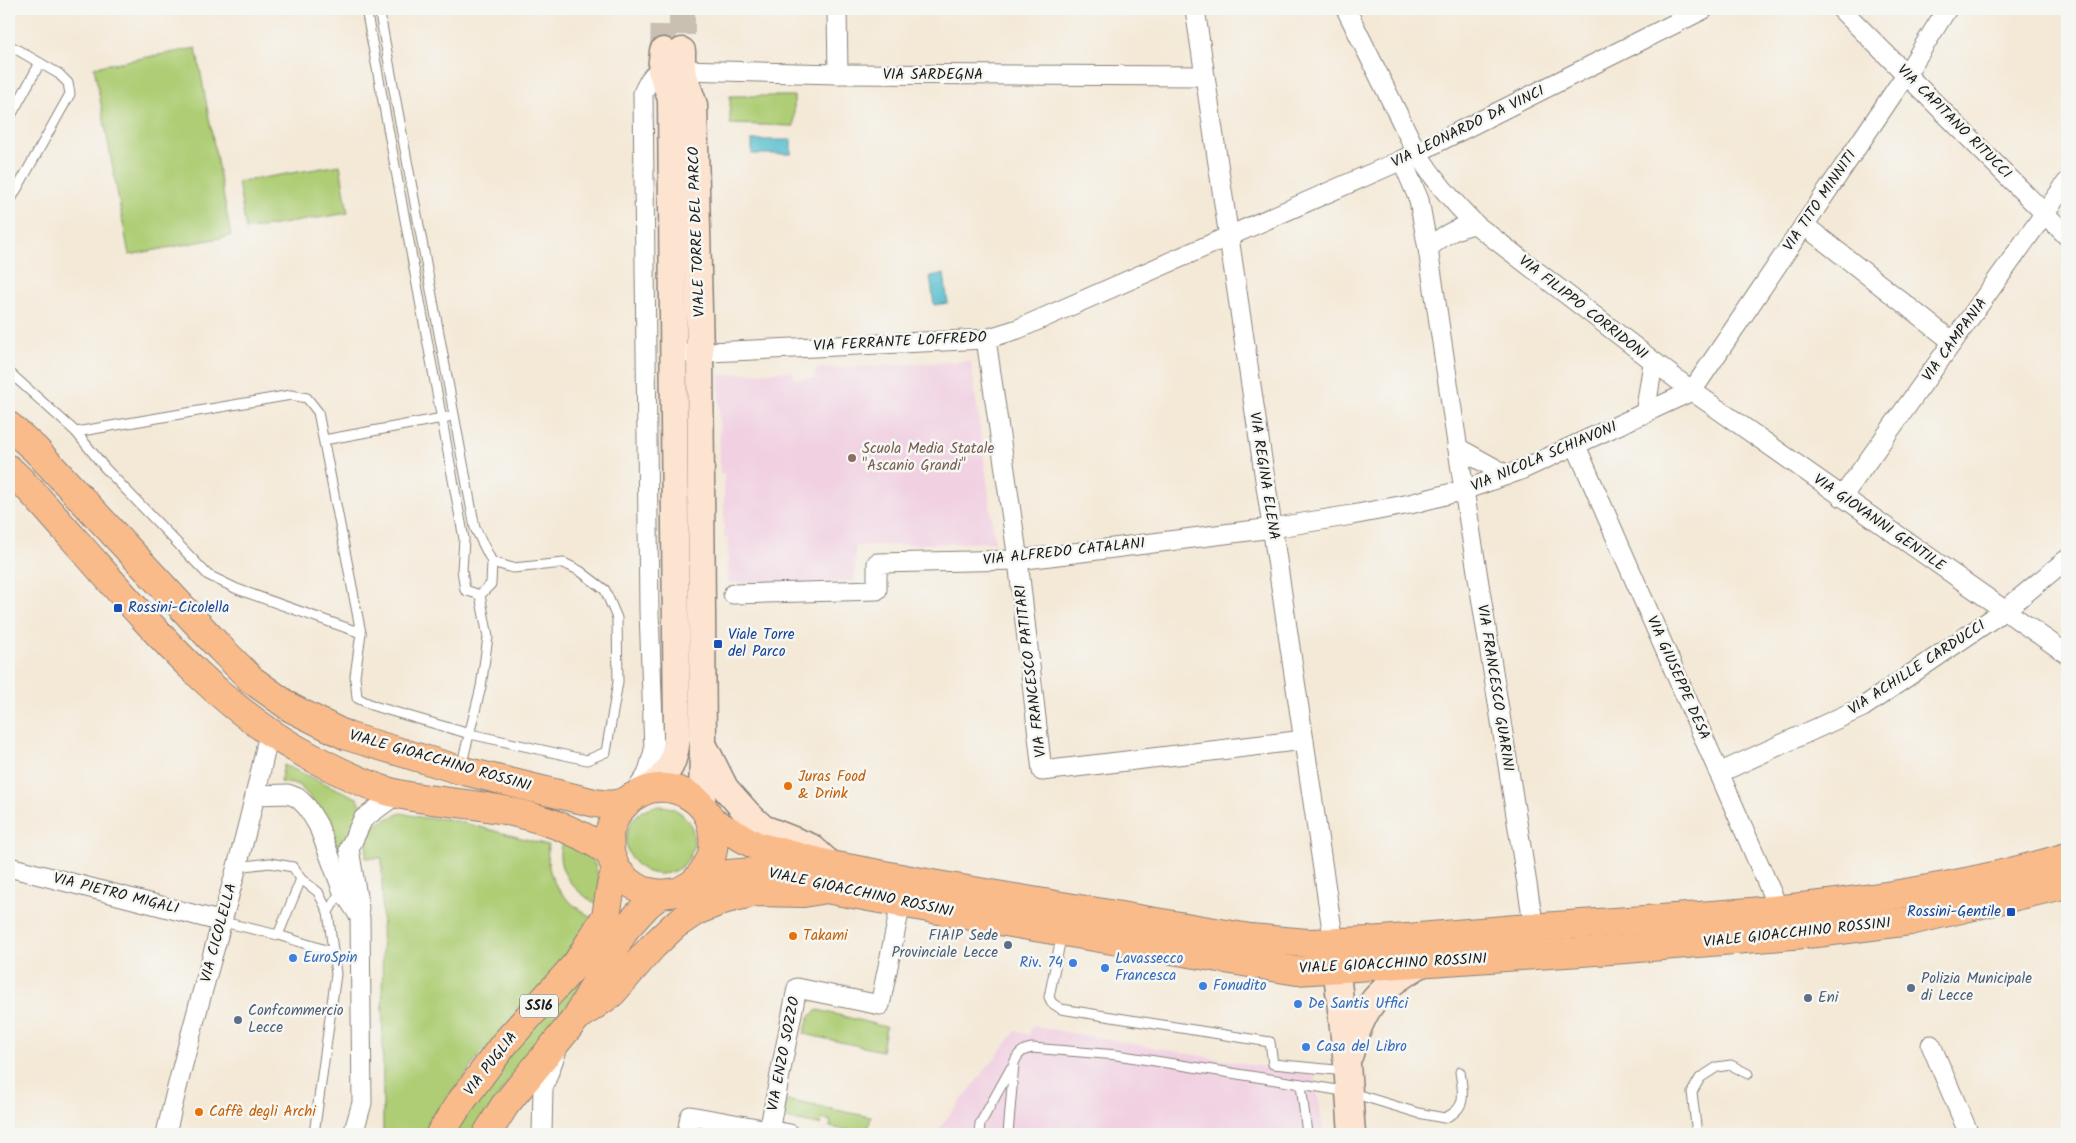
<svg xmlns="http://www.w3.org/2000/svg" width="2076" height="1143" font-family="Kalam,sans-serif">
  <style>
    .built { fill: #f1d0e2 }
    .green { fill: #aecd74; stroke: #657448 }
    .water { fill: #52bdce; stroke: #376c75 }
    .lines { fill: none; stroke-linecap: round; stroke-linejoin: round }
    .secondary-tunnel { stroke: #c9c0b2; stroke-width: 26; stroke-dasharray: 26 13; stroke-linecap: butt }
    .lane-casing { stroke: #88827a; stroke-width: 11 }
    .street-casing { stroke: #88827a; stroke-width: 21 }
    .secondary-casing { stroke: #88827a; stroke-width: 29 }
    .primary-casing { stroke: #88827a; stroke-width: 30 }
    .highway-casing { stroke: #88827a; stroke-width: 30 }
    .lane { stroke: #fff; stroke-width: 9 }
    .street { stroke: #fff; stroke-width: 19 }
    .secondary { stroke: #fde4d1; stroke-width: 26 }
    .primary { stroke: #fabb8b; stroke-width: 28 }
    .highway { stroke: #fabb8b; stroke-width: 28 }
    .education-dot { fill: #8d6e63; stroke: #f6f6f2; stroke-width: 2 }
    .transit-dot { fill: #1a4fb4; stroke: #f6f6f2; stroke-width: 2 }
    .food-dot { fill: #e8710a; stroke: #f6f6f2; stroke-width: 2 }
    .service-dot { fill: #5c6f8a; stroke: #f6f6f2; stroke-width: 2 }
    .shop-dot { fill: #3f7fe0; stroke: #f6f6f2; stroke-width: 2 }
    .labels { text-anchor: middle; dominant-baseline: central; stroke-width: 5; stroke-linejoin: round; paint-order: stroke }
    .shield { fill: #f6f6f2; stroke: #5d5d5c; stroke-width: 1 }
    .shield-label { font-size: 14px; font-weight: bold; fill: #1c1c1c }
    .street-label { font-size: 15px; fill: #1c1c1c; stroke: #f6f6f2 }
    .education-label { font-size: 15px; fill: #785e54; stroke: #f6f6f2; text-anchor: start }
    .transit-label { font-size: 15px; fill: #164399; stroke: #f6f6f2; text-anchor: start }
    .food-label { font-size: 15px; fill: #c56008; stroke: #f6f6f2; text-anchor: start }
    .service-label { font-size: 15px; fill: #4e5e75; stroke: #f6f6f2; text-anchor: start }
    .shop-label { font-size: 15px; fill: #366cbe; stroke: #f6f6f2; text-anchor: start }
  </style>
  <rect width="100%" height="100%" fill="#f6f6f2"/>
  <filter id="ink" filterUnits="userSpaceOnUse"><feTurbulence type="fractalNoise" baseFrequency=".02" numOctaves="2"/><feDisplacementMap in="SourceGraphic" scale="10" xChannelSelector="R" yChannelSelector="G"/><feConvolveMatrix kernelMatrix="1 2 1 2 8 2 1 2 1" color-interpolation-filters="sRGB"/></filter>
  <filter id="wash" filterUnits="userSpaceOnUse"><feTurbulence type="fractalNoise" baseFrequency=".0096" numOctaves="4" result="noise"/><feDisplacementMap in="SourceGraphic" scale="20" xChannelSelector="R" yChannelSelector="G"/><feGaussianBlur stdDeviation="1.12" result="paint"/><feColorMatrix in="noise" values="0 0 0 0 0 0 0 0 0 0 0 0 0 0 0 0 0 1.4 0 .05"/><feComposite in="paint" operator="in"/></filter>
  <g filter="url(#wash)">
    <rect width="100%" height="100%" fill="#f4e9d7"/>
    <!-- built -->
    <g class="built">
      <polygon points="971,361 995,542 855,546 855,581 728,583 728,538 724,538 724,473 720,473 719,375 793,371 794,379 815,378 815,369"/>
      <polygon points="1032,1026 1315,1076 1324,1134 937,1134 937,1131 1016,1031 1029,1035"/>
    </g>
    <!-- green -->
    <g class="green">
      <polygon points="196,48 231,236 129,255 94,67"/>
      <polygon points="730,96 794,96 794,126 730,124"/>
      <polygon points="340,165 348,213 246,230 238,182"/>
      <polygon points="284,765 357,798 364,809 348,878 309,796 299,785 280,782"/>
      <circle cx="660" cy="840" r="34"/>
      <path d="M401,813L424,818L449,819L548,845C545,882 563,900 594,919L568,962L480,1055L436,1114L423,1134H383L382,858H366C368,826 372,825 401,813Z"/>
      <path d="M562,841C569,844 578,847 584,851C601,862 600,889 599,906C575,891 553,872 562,841Z"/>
      <polygon points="612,933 573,997 519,1066 472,1134 452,1134 479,1092"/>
      <polygon points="818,1010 886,1027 882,1051 804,1034 809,1017"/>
      <polygon points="786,1100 871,1117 867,1134 830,1127 831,1121 821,1119 820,1125 787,1119 783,1114"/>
    </g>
    <!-- water -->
    <g class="water">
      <rect x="752" y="140" width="39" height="14"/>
      <polygon points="944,274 948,303 934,305 930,276"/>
    </g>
  </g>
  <g filter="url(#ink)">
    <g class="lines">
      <!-- secondary-tunnel -->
      <g class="secondary-tunnel">
        <polyline points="682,9 682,51"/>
        <polyline points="663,51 664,9"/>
      </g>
      <!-- lane casing -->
      <g class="lane-casing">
        <g id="lane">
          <polyline points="366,9 464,539 462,570 465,590 480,595 491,584 492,562 475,528 379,9"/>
          <polyline points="9,45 59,74 68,83 70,94 9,203"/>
          <polyline points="9,119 40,63"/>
          <polyline points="9,372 76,432 105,468 208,575 237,589 361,633 355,676 357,698 374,706 470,734 587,760 606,752 618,682 617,618 605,590 580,571 564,563 513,568 492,562"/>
          <polyline points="76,432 291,395 307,398 318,412 361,633"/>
          <polyline points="324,440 448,417"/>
          <polyline points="461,767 481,687 488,637 480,595"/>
          <polyline points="236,867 270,863 293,867 301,879 318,892 328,912 336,974 314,1134"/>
          <polyline points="328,912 342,889"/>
          <polyline points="223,922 278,935 332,952"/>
          <polyline points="1062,933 1049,997 1052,1003 1061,1009 1270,1042 1273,1064 1346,1071"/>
          <polyline points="278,935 301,879"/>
          <path d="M1301,1084L1349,1092L1418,1113L1444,1118C1468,1109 1463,1092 1460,1072"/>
          <polyline points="979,1134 980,1124 1011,1068"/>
          <path d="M1008,1134L1014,1063C1018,1054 1021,1050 1032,1048L1117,1055L1301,1084L1307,1134"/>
          <polyline points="1697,1134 1692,1092 1700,1078 1717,1067 1731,1065 1748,1074"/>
        </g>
      </g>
      <!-- street casing -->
      <g class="street-casing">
        <g id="street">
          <polyline points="837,9 838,74"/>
          <polyline points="1195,9 1334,943"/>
          <path d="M1346,9L1417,153C1434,180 1453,202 1475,224L1692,391L2067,654"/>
          <polyline points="1841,9 2067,236"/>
          <polyline points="1402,160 1419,200 1428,249 1464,490 1534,928"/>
          <polyline points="1804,225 1953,342"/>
          <path d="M1428,249C1442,235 1456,228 1475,224"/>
          <polyline points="986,339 1018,560 1042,771 1304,740"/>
          <polyline points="688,353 986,339 1018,329 1402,160 1704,9"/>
          <polyline points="1645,414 1653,363"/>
          <polyline points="1576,446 1779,910"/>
          <polyline points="1458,448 1507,475"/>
          <polyline points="1842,497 2067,182"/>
          <polyline points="733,594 877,590 877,563 1018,560 1272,528 1352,515 1410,504 1464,490 1521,470 1692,391 1907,73 1947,9"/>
          <polyline points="1719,773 1863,707 2005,610 2067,559"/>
          <path d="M634,793L647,775L654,751L649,611L643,93C654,69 657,70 682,70L838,74L1204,76"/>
          <polyline points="256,795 288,794 298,798 307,807 318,825 342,889 360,917 362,1103 353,1134"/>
          <polyline points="9,867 223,922"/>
          <polyline points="359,908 349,849 363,819 397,794"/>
          <polyline points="1931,1045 1969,1134"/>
          <polyline points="769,1131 797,988 880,1005 901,903"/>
          <path d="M166,1134C196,999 242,868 269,732"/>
          <polyline points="542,1134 543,1088 557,1050"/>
          <polyline points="687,1134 690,1116 790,1134"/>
        </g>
      </g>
      <!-- secondary casing -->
      <g class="secondary-casing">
        <g id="secondary">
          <polyline points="682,51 682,70 694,105 700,353 703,745 702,806"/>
          <polyline points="705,748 725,788 748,814 763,828 811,847 831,865"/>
          <path d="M649,789C670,771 674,765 677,738L671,99L661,70L663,51"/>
          <polyline points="1334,946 1347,1064 1352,1134"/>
          <path d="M1350,1054C1363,1004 1379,988 1423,963"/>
        </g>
      </g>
      <!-- primary casing -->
      <g class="primary-casing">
        <g id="primary">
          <path d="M9,426L35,449L220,648L252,680L291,708L347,736L460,770L595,803C601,804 608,805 615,804C627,803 638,792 650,789C676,783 708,800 712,828C717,853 710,864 694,883"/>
          <path d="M9,469C32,490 52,515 73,538C143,617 216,708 311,757C336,770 371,788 398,794C425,800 453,802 480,806C524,812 575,827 610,853"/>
          <polyline points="631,798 617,813 609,832 610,853 616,869 628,882 644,891 661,894 678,892 694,883 728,874 754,872 788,877 826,889 982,918 1297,971 1626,949 1817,933 1910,921 2067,884"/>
          <path d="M711,821L757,846L831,865L932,884L1250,938L1308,943L1368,941C1445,935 1521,928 1598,923C1756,913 1915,902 2067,857"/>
        </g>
      </g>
      <!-- highway casing -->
      <g class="highway-casing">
        <g id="highway">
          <polyline points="582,1014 612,993 652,947 675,925 696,911 723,900 756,892 803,893 826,889"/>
          <polyline points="440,1134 460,1103 504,1044 577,963 606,916 611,886 616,869"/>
          <polyline points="487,1134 505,1105 577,1017 625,929 647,905 661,894"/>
        </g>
      </g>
      <!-- lane -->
      <use href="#lane" class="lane"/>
      <!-- street -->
      <use href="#street" class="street"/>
      <!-- secondary -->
      <use href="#secondary" class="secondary"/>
      <!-- primary -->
      <use href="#primary" class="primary"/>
      <!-- highway -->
      <use href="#highway" class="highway"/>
    </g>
  </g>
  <!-- markers -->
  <circle class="education-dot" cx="852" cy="458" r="5"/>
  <g class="transit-dot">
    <rect x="113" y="603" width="10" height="10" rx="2.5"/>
    <rect x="713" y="639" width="10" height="10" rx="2.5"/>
    <rect x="2006" y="907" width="10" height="10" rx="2.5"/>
  </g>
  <g class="food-dot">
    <circle cx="788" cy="786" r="5"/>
    <circle cx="793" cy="936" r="5"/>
    <circle cx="199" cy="1112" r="5"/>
  </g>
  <g class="service-dot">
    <circle cx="1008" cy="945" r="5"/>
    <circle cx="1911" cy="988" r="5"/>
    <circle cx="1808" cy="998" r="5"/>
    <circle cx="238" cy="1020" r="5"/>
  </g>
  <g class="shop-dot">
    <circle cx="293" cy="958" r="5"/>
    <circle cx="1073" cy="963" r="5"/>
    <circle cx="1105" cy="968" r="5"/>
    <circle cx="1203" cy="986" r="5"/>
    <circle cx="1298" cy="1004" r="5"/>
    <circle cx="1306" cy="1047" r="5"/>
  </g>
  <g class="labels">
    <!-- shield labels -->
    <rect class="shield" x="520" y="994.5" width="38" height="23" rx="4"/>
    <g class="shield-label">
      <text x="539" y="1006">SS16</text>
    </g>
    <!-- street labels -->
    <g class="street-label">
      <text x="933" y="75">VIA SARDEGNA</text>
      <text transform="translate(1954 122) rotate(45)">VIA CAPITANO RITUCCI</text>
      <text transform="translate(1468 127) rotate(-26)">VIA LEONARDO DA VINCI</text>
      <text transform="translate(1820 201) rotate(-56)">VIA TITO MINNITI</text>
      <text transform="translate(697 232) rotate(-92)">VIALE TORRE DEL PARCO</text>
      <text transform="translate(1583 308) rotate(38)">VIA FILIPPO CORRIDONI</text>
      <text transform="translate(1955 340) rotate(-54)">VIA CAMPANIA</text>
      <text transform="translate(900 342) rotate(-3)">VIA FERRANTE LOFFREDO</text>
      <text transform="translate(1544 457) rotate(-23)">VIA NICOLA SCHIAVONI</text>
      <text transform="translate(1264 476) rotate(81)">VIA REGINA ELENA</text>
      <text transform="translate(1879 523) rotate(35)">VIA GIOVANNI GENTILE</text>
      <text transform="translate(1064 552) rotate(-6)">VIA ALFREDO CATALANI</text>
      <text transform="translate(1917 668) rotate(-33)">VIA ACHILLE CARDUCCI</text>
      <text transform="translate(1031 671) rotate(-97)">VIA FRANCESCO PATITARI</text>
      <text transform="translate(1678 678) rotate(66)">VIA GIUSEPPE DESA</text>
      <text transform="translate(1495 688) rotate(81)">VIA FRANCESCO GUARINI</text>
      <text transform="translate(440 761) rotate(16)">VIALE GIOACCHINO ROSSINI</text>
      <text transform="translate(861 893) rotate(12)">VIALE GIOACCHINO ROSSINI</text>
      <text transform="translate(116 894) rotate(14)">VIA PIETRO MIGALI</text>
      <text transform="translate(219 933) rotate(-75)">VIA CICOLELLA</text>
      <text transform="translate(1797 933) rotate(-6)">VIALE GIOACCHINO ROSSINI</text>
      <text transform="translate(1393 964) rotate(-3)">VIALE GIOACCHINO ROSSINI</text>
      <text transform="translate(784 1054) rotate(-79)">VIA ENZO SOZZO</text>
      <text transform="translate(491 1064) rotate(-52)">VIA PUGLIA</text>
    </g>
    <!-- education labels -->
    <g class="education-label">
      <text x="862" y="449">Scuola Media Statale<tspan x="862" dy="17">"Ascanio Grandi"</tspan></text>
    </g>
    <!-- transit labels -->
    <g class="transit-label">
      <text x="128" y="608">Rossini-Cicolella</text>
      <text x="728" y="635">Viale Torre<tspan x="728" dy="17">del Parco</tspan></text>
      <text x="2001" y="912" text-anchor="end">Rossini-Gentile</text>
    </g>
    <!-- food labels -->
    <g class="food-label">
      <text x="798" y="777">Juras Food<tspan x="798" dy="17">&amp; Drink</tspan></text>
      <text x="803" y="936">Takami</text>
      <text x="209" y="1112">Caffè degli Archi</text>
    </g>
    <!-- service labels -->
    <g class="service-label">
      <text x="998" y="936" text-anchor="end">FIAIP Sede<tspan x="998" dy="17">Provinciale Lecce</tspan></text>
      <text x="1921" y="979">Polizia Municipale<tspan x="1921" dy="17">di Lecce</tspan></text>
      <text x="1818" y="998">Eni</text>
      <text x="248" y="1011">Confcommercio<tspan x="248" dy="17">Lecce</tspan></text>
    </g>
    <!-- shop labels -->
    <g class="shop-label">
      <text x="303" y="958">EuroSpin</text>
      <text x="1115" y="959">Lavassecco<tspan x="1115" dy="17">Francesca</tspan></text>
      <text x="1063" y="963" text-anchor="end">Riv. 74</text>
      <text x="1213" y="986">Fonudito</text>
      <text x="1308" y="1004">De Santis Uffici</text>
      <text x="1316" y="1047">Casa del Libro</text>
    </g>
  </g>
  <!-- margin -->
  <rect width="2076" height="1143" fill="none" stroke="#f6f6f2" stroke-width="30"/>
</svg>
